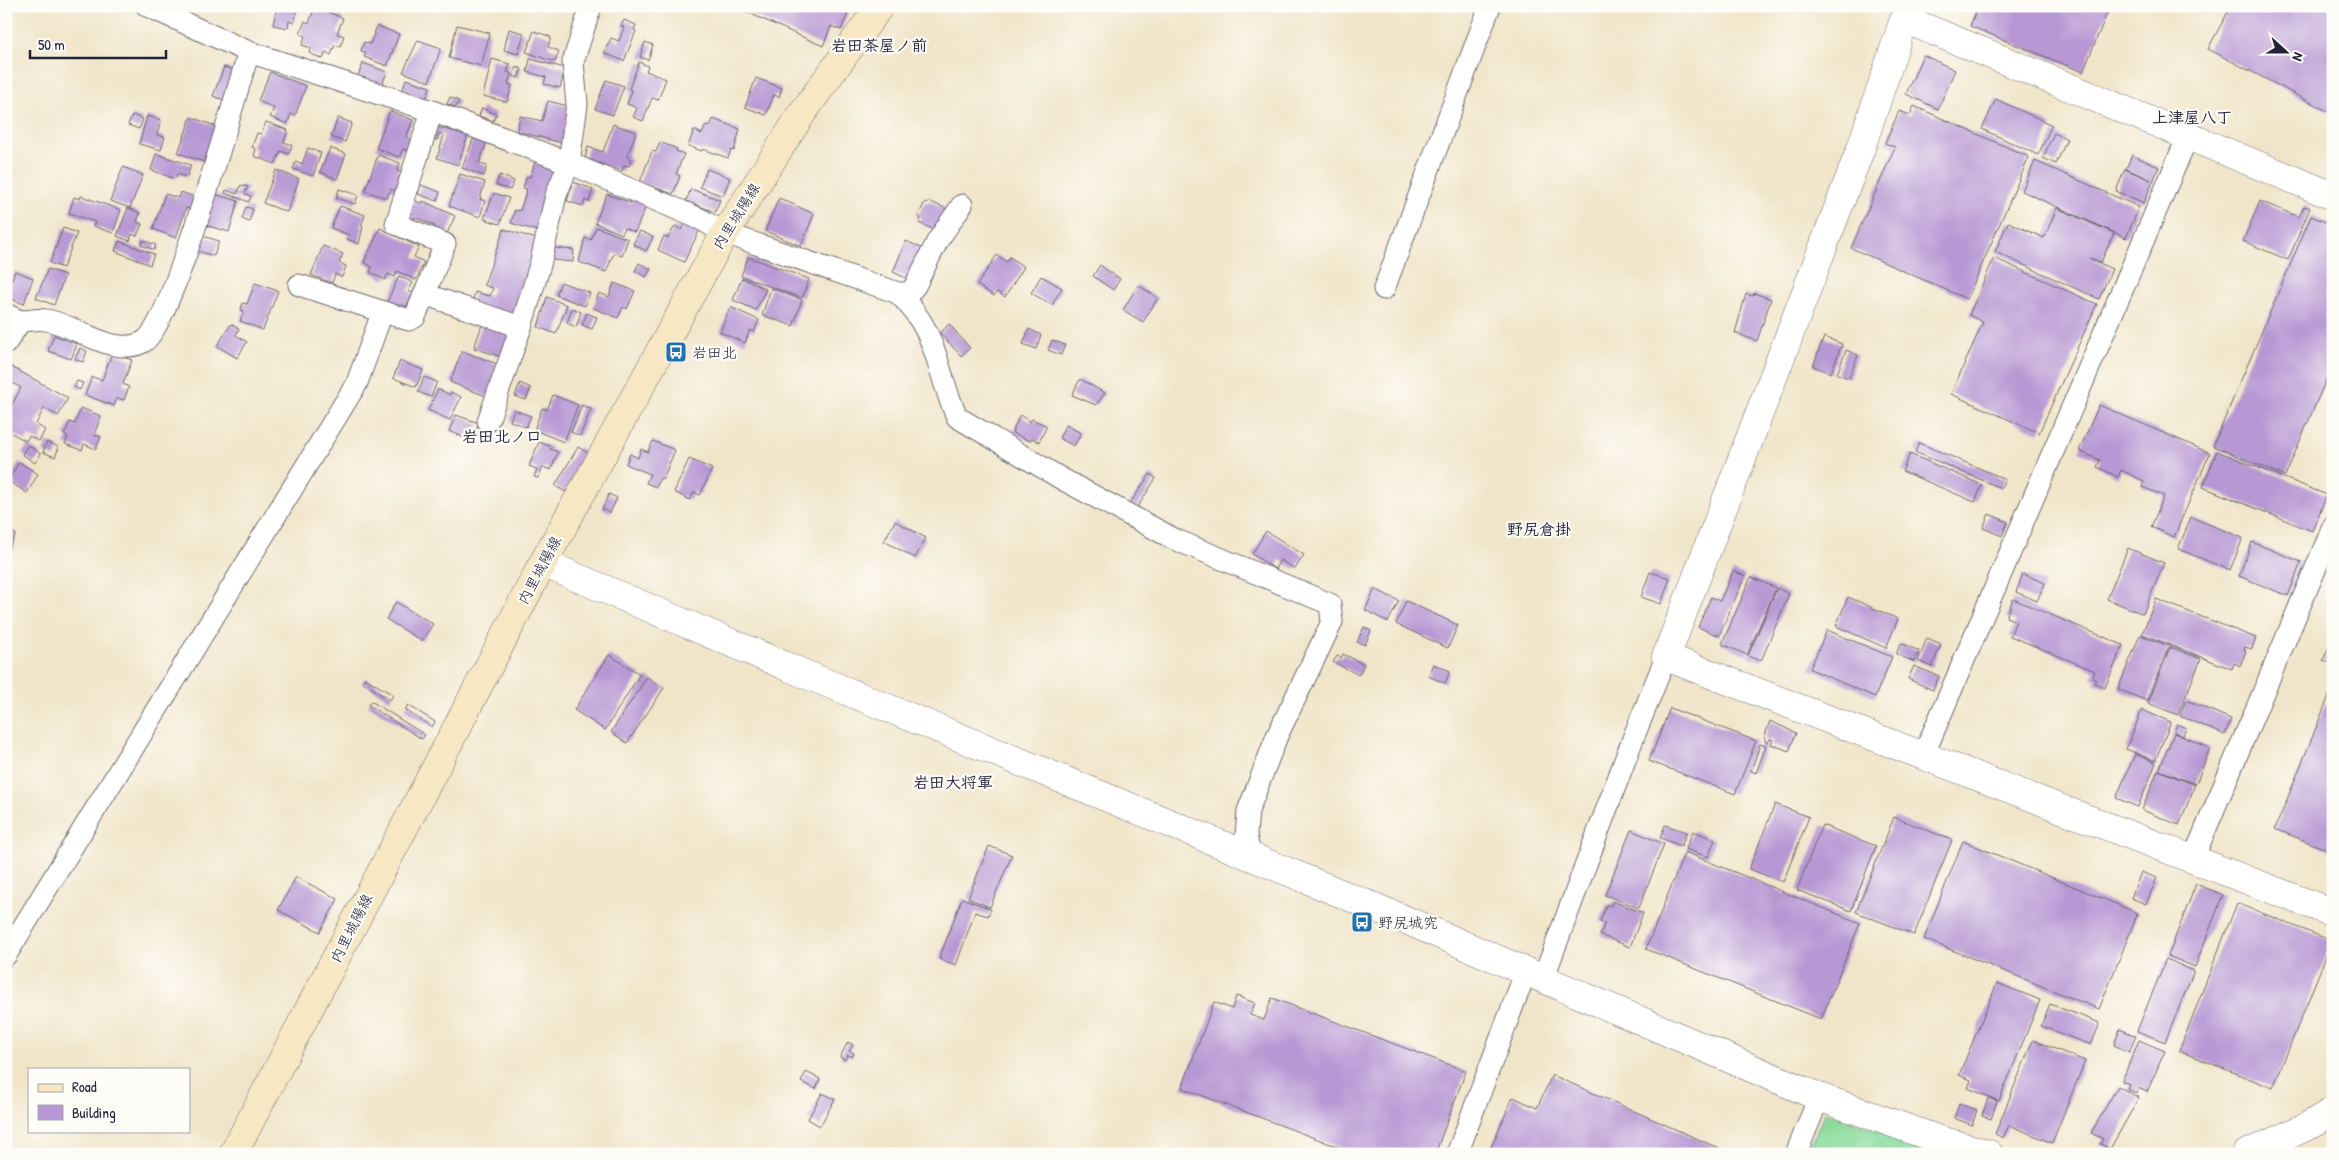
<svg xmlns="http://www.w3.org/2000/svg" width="2339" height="1160" font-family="'Patrick Hand','Klee One',sans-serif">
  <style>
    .green { fill: #89dc9d; stroke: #567f6c }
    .building { fill: #b898d4 }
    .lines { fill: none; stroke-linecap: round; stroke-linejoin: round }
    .minor-casing { stroke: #6a666d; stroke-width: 23 }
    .tertiary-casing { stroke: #6a666d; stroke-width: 29 }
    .secondary-casing { stroke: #6a666d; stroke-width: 29 }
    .minor { stroke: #fff; stroke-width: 21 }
    .tertiary { stroke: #fff; stroke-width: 28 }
    .secondary { stroke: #f7e8c3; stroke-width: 28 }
    .labels { text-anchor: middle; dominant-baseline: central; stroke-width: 4.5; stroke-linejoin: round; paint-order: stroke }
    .street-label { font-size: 15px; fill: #22223b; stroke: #fdfcf7 }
    .poi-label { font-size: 15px; fill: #22223b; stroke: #fdfcf7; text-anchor: start }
    .neighbourhood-label { font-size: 16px; font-weight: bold; fill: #22223b; stroke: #fdfcf7 }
  </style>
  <rect width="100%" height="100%" fill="#fdfcf7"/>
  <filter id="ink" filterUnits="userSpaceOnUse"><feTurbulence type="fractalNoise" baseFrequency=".02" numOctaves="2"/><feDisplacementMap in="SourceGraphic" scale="10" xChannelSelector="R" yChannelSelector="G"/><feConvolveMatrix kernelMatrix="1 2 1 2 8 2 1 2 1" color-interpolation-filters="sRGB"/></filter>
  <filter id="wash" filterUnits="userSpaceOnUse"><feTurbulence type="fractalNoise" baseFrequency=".0096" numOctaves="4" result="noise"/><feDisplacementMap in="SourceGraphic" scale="20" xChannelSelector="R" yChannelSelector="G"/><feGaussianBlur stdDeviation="1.12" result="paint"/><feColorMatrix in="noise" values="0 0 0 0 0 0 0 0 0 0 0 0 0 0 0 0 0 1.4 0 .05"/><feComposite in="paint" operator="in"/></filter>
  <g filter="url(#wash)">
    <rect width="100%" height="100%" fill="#f1e5c9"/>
    <!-- green -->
    <polygon class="green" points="1825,1112 1945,1154 1807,1154"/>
    <g id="blocks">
      <!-- building -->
      <g class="building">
        <polygon points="277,6 298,6 294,23 289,21 288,28 273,25"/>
        <polygon points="744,6 851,6 841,30 831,26 823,46 742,10"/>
        <polygon points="1978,6 2110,6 2083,72 1970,26"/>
        <polygon points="2231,6 2333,6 2333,114 2208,49"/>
        <polygon points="315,7 343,18 337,34 344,36 340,47 335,45 331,55 326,52 323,59 309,53 311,48 302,45 305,36 300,34 305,21 309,23"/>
        <polygon points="624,20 636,25 634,30 636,31 624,61 604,53 611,38 619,41 624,27 621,26"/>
        <polygon points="457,25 490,33 481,66 449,58"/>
        <polygon points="377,26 399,34 387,66 364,57 366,52 361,51 364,42 370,44"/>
        <polygon points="509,29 524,33 518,54 504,50"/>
        <polygon points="534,31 551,37 548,47 559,51 555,62 526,52"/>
        <polygon points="418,40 441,48 429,82 403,72"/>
        <polygon points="645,42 653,45 648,60 640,57"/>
        <polygon points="1923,55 1955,70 1938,109 1906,94"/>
        <polygon points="492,59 510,64 507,72 511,73 508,84 512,85 507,102 483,96"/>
        <polygon points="530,59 565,68 560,88 544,84 546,77 527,72"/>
        <polygon points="639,62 648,66 646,71 666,79 658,100 652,98 643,121 633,117 637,108 627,104 632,91 629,89"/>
        <polygon points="363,63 387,72 382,85 358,76"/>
        <polygon points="224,67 234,70 229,102 213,96"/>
        <polygon points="516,67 522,69 518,78 513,76"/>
        <polygon points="270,72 306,86 295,116 291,114 287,124 270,117 274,108 258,101"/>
        <polygon points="756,78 782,88 779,97 774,95 766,115 745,107"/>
        <polygon points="406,79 430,87 426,100 402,92"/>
        <polygon points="606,80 624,86 613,115 595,109"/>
        <polygon points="450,97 459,101 456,107 447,104"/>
        <polygon points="1996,99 2052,125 2038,155 1982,129"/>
        <polygon points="548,101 572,107 562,143 517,131 520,116 542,121"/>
        <polygon points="1914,106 2029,157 1967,299 1851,248 1895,147 1885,143 1899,111 1910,115"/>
        <polygon points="482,108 496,114 493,121 479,116"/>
        <polygon points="390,111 413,120 406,137 412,140 408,151 403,149 399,157 376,148"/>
        <polygon points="132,115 143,119 139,129 128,125"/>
        <polygon points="147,116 161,120 157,135 165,137 161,150 139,144"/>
        <polygon points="191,117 215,126 212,137 217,139 213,149 209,148 204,162 178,153"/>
        <polygon points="338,118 352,123 345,142 331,137"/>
        <polygon points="713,119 740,129 734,151 731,150 728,158 703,149 702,151 688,146 694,130 702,134 706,125 710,126"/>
        <polygon points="266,122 288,130 284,142 292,145 289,154 281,151 275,164 254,156 256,149 252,147 257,133 261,134"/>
        <polygon points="613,124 636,132 627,157 631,159 629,166 624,165 622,171 585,158 588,147 603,152"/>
        <polygon points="433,126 468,135 458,165 437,158 444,135 439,133 437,140 429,138"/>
        <polygon points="2054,133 2067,139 2056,164 2043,158"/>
        <polygon points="474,137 487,142 479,163 487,166 484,176 462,168"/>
        <polygon points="660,142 677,149 676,151 684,154 676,174 680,176 673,194 640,182 652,151 656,152"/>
        <polygon points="308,148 321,153 313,176 293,169 296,161 302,164"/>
        <polygon points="330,148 346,154 337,179 320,172"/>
        <polygon points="156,154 191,165 187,177 177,174 175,179 151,170"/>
        <polygon points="378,155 400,163 397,171 402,173 395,191 391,189 387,198 365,191"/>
        <polygon points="2132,155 2159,167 2144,203 2116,191 2125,169 2151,180 2126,169"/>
        <polygon points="2035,161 2139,207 2126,238 2022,191"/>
        <polygon points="535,162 559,169 544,233 511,223 515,210 520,211 527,189 523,188 527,176 530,177"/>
        <polygon points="123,167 143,175 130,208 110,201"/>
        <polygon points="707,169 730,178 723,196 700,187"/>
        <polygon points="276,170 299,179 287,212 263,203"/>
        <polygon points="460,174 485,182 480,199 485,201 480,217 449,206"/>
        <polygon points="500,175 514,181 510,190 496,185"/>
        <polygon points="573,182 593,189 589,202 585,200 583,206 567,201"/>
        <polygon points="241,185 248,187 245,194 251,196 249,202 225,193 226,190 237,194"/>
        <polygon points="421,185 440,192 437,201 418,194"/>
        <polygon points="339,189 358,195 355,204 336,198"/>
        <polygon points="691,189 720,200 715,212 686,201"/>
        <polygon points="181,192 197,198 192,210 186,208 176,238 153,229 165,194 179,198"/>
        <polygon points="494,193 509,198 500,224 484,219"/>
        <polygon points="214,194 238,201 229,232 205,225"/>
        <polygon points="607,194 631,203 633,198 647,204 635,232 624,228 622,234 595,223"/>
        <polygon points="81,196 121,210 113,233 93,226 95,222 69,213 74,197 80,199"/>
        <polygon points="779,198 814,214 801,246 765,231"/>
        <polygon points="414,200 422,204 423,201 455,216 446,236 433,230 435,226 415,217 413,223 405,219"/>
        <polygon points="929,201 947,209 937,231 919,223 921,218 918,216 925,202 928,203"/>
        <polygon points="2260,201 2299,217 2304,206 2310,208 2288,260 2243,241"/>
        <polygon points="340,206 365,215 361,226 363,226 359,244 347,239 349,235 331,228"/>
        <polygon points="246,207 253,209 249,222 242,219"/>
        <polygon points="128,208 140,213 137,222 142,224 137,236 132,234 130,241 117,236"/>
        <polygon points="2057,208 2114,233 2101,262 2089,258 2112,269 2099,299 1995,252 2008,222 2044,238"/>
        <polygon points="2311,216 2333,225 2333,363 2285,476 2213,446"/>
        <polygon points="687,220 701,227 684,262 658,250 664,236 668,238 675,226 682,230"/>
        <polygon points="596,227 628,239 622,256 614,253 606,272 579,262 585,238 591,240"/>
        <polygon points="63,228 77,233 63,268 50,263"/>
        <polygon points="380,228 419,247 414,257 424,262 416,280 397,271 395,277 388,274 385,280 370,272 372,267 364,262"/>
        <polygon points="504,229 543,241 514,316 472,303 475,292 490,296 493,288 484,285"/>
        <polygon points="640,231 653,237 646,251 633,244"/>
        <polygon points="203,236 219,241 214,256 198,251"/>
        <polygon points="143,240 156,245 154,250 141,245"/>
        <polygon points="119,241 154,254 150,265 115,251"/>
        <polygon points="906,241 924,249 910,280 893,272"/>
        <polygon points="323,246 343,254 339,263 346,266 342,277 335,274 332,283 311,275"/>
        <polygon points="554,248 574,250 573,262 553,260"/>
        <polygon points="997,255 1007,262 1010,257 1024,267 1005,297 997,292 994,296 977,285"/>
        <polygon points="748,257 809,279 802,298 741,276"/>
        <polygon points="1994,258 2097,304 2039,433 1951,394 1983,322 1969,315"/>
        <polygon points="639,263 651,269 646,277 635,271"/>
        <polygon points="1100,265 1120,279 1113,290 1093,276"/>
        <polygon points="48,269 65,275 54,305 36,298"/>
        <polygon points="15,271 33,278 24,304 6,297 6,278 12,279"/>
        <polygon points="399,276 413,283 408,291 413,293 406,307 402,304 400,308 387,302"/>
        <polygon points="1041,276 1062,288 1052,305 1031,293"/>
        <polygon points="742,278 766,289 756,310 733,300"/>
        <polygon points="561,282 590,293 585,306 556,295"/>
        <polygon points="255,283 278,291 263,330 240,321 244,311 241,310 243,303 247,304"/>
        <polygon points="614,283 635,291 627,309 623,307 618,318 593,308 599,293 609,297"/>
        <polygon points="1138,285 1158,298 1143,322 1123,310"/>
        <polygon points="771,288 802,300 793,326 762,315"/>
        <polygon points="1754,293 1771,299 1757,341 1735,333 1746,294 1753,296"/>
        <polygon points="547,297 567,305 556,334 538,327"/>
        <polygon points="730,307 759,320 754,332 750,330 745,343 720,332"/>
        <polygon points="572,308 581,312 576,327 567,323"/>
        <polygon points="587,313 597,317 592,329 582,325"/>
        <polygon points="483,322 516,333 509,353 501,350 499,356 474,348"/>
        <polygon points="231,324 239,329 236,335 247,342 237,358 217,346"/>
        <polygon points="949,324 970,348 961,356 940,333"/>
        <polygon points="1029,329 1041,335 1036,349 1023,344"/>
        <polygon points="54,335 77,344 71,359 48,351"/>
        <polygon points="1824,337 1842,344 1831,373 1813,366"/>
        <polygon points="1052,340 1065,345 1061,355 1048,350"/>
        <polygon points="80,348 87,351 83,362 75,359"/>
        <polygon points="1846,350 1858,355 1849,378 1837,374"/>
        <polygon points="462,351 503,366 491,398 450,382"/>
        <polygon points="112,353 132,360 123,384 129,387 124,400 117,398 114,406 85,395 92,377 102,380"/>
        <polygon points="400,361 423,370 416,387 393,378"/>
        <polygon points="10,366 68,398 58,416 44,408 36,424 45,430 39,441 29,436 26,441 6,430 6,407 8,404 11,406 21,388 6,379 6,373"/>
        <polygon points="424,377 437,382 431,397 418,392"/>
        <polygon points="1080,379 1105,393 1096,405 1072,395"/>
        <polygon points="77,381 83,383 80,390 74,387"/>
        <polygon points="520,383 531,388 526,400 515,396"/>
        <polygon points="438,389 450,395 451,392 461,397 450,420 428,410"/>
        <polygon points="553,395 578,405 564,442 534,430 542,408 547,410"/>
        <polygon points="582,405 591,409 580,436 571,432"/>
        <polygon points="2099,405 2210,453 2174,537 2151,527 2164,496 2142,487 2144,481 2121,470 2118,477 2097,467 2100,460 2079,451"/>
        <polygon points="81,408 101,416 94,435 101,437 96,449 84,444 82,450 65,444 68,437 64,435 70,422 75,424"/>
        <polygon points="514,410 531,416 526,427 510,421"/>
        <polygon points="456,415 479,423 470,440 449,431"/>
        <polygon points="1020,415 1030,422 1032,419 1047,426 1039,442 1032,438 1030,441 1012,433"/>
        <polygon points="1066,425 1081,433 1074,446 1059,438"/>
        <polygon points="653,441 675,450 663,479 660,478 656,487 646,483 650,474 626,464 630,454 638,458 641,449 648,452"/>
        <polygon points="47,442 59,447 55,457 43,452"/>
        <polygon points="539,442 552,447 550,449 558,452 551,470 543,467 538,478 534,477 537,469 529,466"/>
        <polygon points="1919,443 2005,479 2001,488 1915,452"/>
        <polygon points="28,445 41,454 35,463 22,454"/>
        <polygon points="578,447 588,453 566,492 555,486"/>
        <polygon points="2217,451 2327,495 2312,531 2203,487"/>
        <polygon points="1910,454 1982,485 1975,502 1902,471"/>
        <polygon points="689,459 712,469 700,495 694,492 690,500 674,492"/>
        <polygon points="19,462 38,474 27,493 8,481"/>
        <polygon points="1150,474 1156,478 1137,508 1130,503"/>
        <polygon points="609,494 617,498 610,513 602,509"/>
        <polygon points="1989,514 2008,522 2002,536 1983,528"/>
        <polygon points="2191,517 2243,538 2230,570 2178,549"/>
        <polygon points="895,521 926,538 915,558 884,541"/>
        <polygon points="6,529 16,534 6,554"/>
        <polygon points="1266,531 1304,555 1295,569 1280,560 1275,569 1252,554"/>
        <polygon points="2252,542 2301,562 2288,596 2239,576"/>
        <polygon points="2128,548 2164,563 2143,614 2107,599"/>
        <polygon points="1733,571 1745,576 1719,636 1698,627 1711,597 1720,601"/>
        <polygon points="1650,572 1670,578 1661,604 1641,597"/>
        <polygon points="2023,574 2045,583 2037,601 2016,592"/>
        <polygon points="1751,577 1776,588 1747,655 1722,644"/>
        <polygon points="1777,588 1789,594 1761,661 1748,656"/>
        <polygon points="1375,589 1399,601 1388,622 1365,610"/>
        <polygon points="1848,597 1898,619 1886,648 1836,626"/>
        <polygon points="2013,599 2123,645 2105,688 2094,683 2096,680 2092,678 2095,671 2010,636 2016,621 2006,617"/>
        <polygon points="2156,599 2256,638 2252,649 2245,647 2244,650 2246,651 2240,666 2234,663 2232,669 2142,634"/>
        <polygon points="1406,601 1458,625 1448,648 1396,624"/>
        <polygon points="396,602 433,624 422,641 386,619"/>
        <polygon points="1364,627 1371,631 1365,645 1357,642"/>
        <polygon points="1827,630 1892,657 1875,697 1810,669"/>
        <polygon points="2140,635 2169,646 2147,701 2118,689"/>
        <polygon points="1927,638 1941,644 1932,667 1918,661"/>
        <polygon points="2333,638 2333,664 2323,660"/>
        <polygon points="1901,643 1919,651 1914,662 1896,654"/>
        <polygon points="2170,647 2201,659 2178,715 2148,703"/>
        <polygon points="1343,654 1364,664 1359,675 1333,662 1337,656 1341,658"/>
        <polygon points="609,655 640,674 605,730 574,710"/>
        <polygon points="1433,664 1450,671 1445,683 1428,676"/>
        <polygon points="1914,666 1939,676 1933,690 1908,679"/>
        <polygon points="647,677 664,688 627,743 611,732"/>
        <polygon points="365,678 393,695 390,700 362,682"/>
        <polygon points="2333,686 2333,852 2275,829"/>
        <polygon points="2186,700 2231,719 2225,735 2180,716"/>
        <polygon points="371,701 425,735 422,739 368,705"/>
        <polygon points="408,705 435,722 432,727 405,710"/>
        <polygon points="1670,708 1756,741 1735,794 1649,761"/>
        <polygon points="2142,710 2171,722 2155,761 2126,749"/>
        <polygon points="1770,721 1796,733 1789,751 1771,744 1773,740 1770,739 1768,743 1765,741 1766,739 1764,738"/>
        <polygon points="2177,724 2186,728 2183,736 2174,732"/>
        <polygon points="2174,733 2210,748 2196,784 2159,770"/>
        <polygon points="1760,744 1766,746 1756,773 1751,771"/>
        <polygon points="2135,754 2156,763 2138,807 2116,798"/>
        <polygon points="2158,770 2195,785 2179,825 2142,810"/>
        <polygon points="1775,804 1809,817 1783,882 1749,869"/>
        <polygon points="1894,817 1952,840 1914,935 1856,912"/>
        <polygon points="1665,825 1687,832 1681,846 1660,838"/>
        <polygon points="1822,825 1876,846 1851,911 1797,890"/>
        <polygon points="1631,830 1664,844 1639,908 1605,895"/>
        <polygon points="1693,831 1715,840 1708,857 1686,849"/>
        <polygon points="1963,841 2138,913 2099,1009 1924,939"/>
        <polygon points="989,846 1012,855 990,907 968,898"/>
        <polygon points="1685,852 1860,923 1821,1019 1646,949"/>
        <polygon points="2141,872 2157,878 2146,904 2131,898"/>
        <polygon points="296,877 338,899 320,932 278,910"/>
        <polygon points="2196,884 2223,895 2195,967 2168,956"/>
        <polygon points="962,898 991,909 988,916 975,912 956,965 939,959"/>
        <polygon points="1613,901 1643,913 1630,947 1600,935 1605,923 1600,921 1607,904 1611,906"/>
        <polygon points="2237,903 2332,941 2273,1088 2179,1051"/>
        <polygon points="2166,959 2194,971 2165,1042 2137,1031"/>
        <polygon points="1997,983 2040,1000 1999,1101 1968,1088 1971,1080 1959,1075"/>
        <polygon points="1236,996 1255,1003 1250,1015 1264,1020 1272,998 1466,1071 1435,1154 1357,1154 1182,1088 1214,1002 1232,1009"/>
        <polygon points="2050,1004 2100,1023 2091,1045 2041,1026"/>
        <polygon points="2120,1029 2136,1036 2129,1052 2114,1045"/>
        <polygon points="2033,1040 2085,1061 2052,1143 2009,1125 2003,1138 1995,1134"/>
        <polygon points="2139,1040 2165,1051 2147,1092 2138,1088 2136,1093 2127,1089 2129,1084 2122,1081"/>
        <polygon points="848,1042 853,1045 849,1051 854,1053 852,1057 848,1055 845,1060 840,1057"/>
        <polygon points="806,1072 820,1079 816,1089 801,1082"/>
        <polygon points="1552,1075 1732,1154 1488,1154 1513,1097 1537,1108"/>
        <polygon points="2118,1086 2139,1098 2110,1149 2100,1144 2103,1139 2091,1133"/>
        <polygon points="822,1093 835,1099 820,1126 808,1119"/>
        <polygon points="1988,1098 1997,1101 1991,1119 1982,1116"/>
        <polygon points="1959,1104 1977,1110 1972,1125 1954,1118"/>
      </g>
    </g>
  </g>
  <g filter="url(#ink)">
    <use href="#blocks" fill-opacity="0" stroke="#6a666d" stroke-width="1"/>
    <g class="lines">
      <!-- minor casing -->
      <g class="minor-casing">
        <g id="minor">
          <polyline points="147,6 249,52 432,111 569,163 700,219 725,233 898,293 909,293 915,286 938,240 962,205"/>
          <polyline points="299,285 409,320 415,317 445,244 396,224 432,111"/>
          <polyline points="1384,289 1490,6"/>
          <path d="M898,293C940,334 935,369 957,417L1062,479L1174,539L1330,604L1332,622L1277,736L1248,811L1246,835L1250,855"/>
          <polyline points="424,294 521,327"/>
          <path d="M6,314C28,327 26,317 46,320C75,324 113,358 143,342C172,327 235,95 249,52"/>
          <polyline points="6,343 20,322"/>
          <polyline points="488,421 521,327 540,265 556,195 569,163 577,104 573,62 591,6"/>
          <polyline points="1924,754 2188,136"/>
          <polyline points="2193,859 2333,527"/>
          <polyline points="6,955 357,383 382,313"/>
          <polyline points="1543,979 1634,736 1666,657"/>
          <polyline points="1457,1154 1526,971"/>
          <polyline points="1796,1154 1819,1097"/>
        </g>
      </g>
      <!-- tertiary casing -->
      <g class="tertiary-casing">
        <g id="tertiary">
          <polyline points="2333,196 1904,19 1861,148 1666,657 2333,913"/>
          <polyline points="543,563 800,672 1401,918 1819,1097 1937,1139 1989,1154"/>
          <polyline points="2246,1154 2308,1126 2333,1111"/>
        </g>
      </g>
      <!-- secondary casing -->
      <g class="secondary-casing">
        <polyline id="secondary" points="233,1154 543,563 725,233 803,112 880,6"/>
      </g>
      <!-- minor -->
      <use href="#minor" class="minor"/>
      <!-- tertiary -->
      <use href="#tertiary" class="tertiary"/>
      <!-- secondary -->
      <use href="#secondary" class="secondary"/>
    </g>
  </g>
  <!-- icons -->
  <defs>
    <g id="bus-square" transform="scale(1.125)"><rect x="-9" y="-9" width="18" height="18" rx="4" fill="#1f6fb2" stroke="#fdfcf7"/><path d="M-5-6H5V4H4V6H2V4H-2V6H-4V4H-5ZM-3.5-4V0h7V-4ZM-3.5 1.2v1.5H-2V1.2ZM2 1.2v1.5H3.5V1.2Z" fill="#fff"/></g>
  </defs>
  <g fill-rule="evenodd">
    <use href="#bus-square" x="676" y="352"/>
    <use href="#bus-square" x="1362" y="922"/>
  </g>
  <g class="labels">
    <!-- street labels -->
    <g class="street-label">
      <text transform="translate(736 216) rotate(-58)">内里城陽線</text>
      <text transform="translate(539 570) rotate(-62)">内里城陽線</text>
      <text transform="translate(351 928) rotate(-63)">内里城陽線</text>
    </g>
    <!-- poi labels -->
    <g class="poi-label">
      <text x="692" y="352">岩田北</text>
      <text x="1378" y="922">野尻城究</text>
    </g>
    <!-- neighbourhood labels -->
    <g class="neighbourhood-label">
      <text x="879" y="45">岩田茶屋ノ前</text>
      <text x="2192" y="117">上津屋八丁</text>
      <text x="502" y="436">岩田北ノ口</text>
      <text x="1539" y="529">野尻倉掛</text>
      <text x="953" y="782">岩田大将軍</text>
    </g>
  </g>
  <!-- margin -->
  <rect width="2339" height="1160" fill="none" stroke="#fdfcf7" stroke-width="25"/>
  <!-- legend -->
  <rect x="28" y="1068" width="162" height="65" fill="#fdfcf7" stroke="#a5a5ac"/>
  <rect x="38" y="1084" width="25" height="8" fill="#f7e8c3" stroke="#a5a5ac"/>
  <text x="72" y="1092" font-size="15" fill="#22223b">Road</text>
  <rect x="38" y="1105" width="25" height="15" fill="#b898d4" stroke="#a5a5ac"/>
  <text x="72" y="1118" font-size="15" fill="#22223b">Building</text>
  <!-- north arrow -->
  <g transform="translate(2286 52) rotate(111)" stroke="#fdfcf7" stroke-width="4" paint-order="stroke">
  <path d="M0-4L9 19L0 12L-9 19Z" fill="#22223b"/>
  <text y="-8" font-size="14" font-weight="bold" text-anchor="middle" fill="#22223b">N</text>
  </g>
  <!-- scale -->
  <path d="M30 50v8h136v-8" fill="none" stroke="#22223b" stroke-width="2.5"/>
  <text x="38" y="50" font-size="15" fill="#22223b" stroke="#fdfcf7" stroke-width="4" paint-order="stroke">50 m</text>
</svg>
